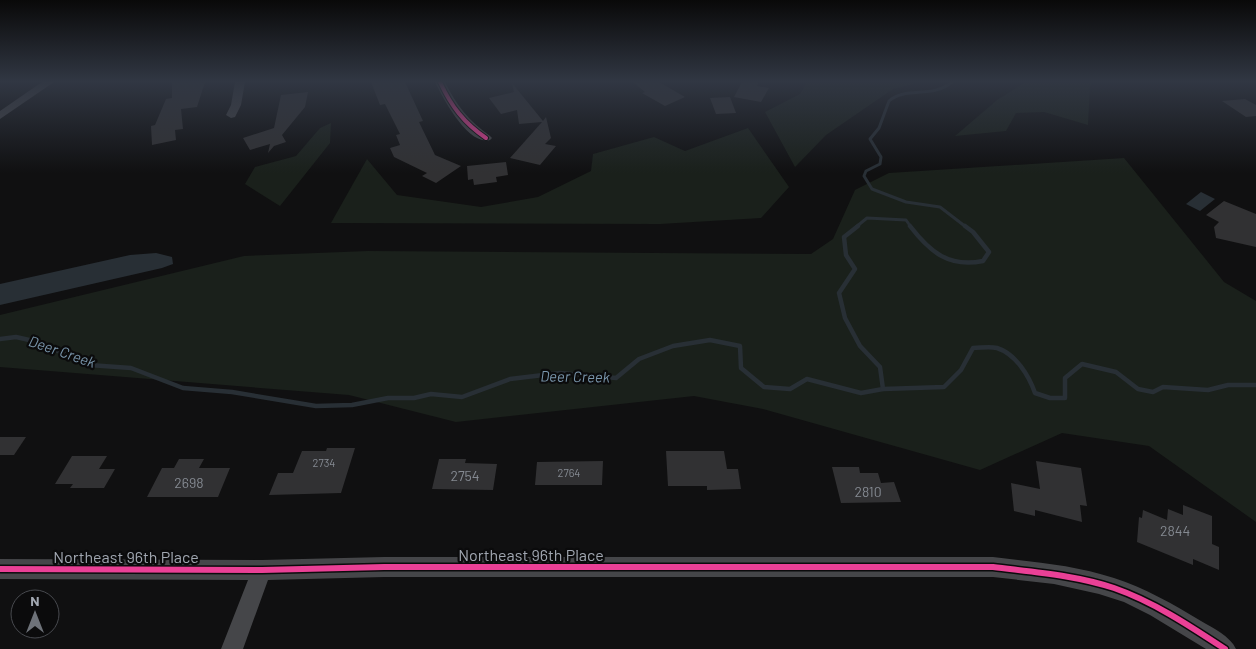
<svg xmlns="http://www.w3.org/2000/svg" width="1256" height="649" font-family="Barlow,sans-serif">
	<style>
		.green { fill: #1a201b }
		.water { fill: #282f35 }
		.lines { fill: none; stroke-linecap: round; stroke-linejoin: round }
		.stream-far1 { stroke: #282f35; stroke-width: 3 }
		.stream { stroke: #282f35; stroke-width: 4.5 }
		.building { fill: #313133 }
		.street { fill: #454649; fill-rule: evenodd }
		.cycleway-far1-casing { stroke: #0b0b0c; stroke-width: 6 }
		.cycleway-casing { stroke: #0b0b0c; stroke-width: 9 }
		.cycleway-far1 { stroke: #ea4096; stroke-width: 4 }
		.cycleway { stroke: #ea4096; stroke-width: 6 }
		.labels { text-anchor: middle; stroke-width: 4.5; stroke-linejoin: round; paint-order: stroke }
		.number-label { font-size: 11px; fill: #858a92 }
		.near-number-label { font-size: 14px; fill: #858a92 }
		.water-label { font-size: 15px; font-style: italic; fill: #7995ab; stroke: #0b0b0c }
		.near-street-label { font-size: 16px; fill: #a1a7b1; stroke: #0b0b0c }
	</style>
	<rect width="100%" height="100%" fill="#101011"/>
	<g class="green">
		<polygon points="807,82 920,82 893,89 826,135 795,167 765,112 800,94"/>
		<polygon points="1026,82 1093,82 1090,86 1088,125 1044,112 1016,113 1006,131 955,136 997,100"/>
		<polygon points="331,123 330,143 280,206 245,184 255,167 296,156 320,128"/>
		<polygon points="748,128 789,187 761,218 660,224 331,223 367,159 397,195 481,207 538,197 591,171 593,154 654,137 685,151"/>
		<polygon points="1124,158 1224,282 1256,301 1256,522 1149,446 1062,433 980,470 763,409 694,396 456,422 349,395 0,367 0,315 244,256 368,251 811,254 833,239 855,190 889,173"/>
	</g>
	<g class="water">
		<polygon points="1201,192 1215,199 1200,211 1186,204"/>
		<polygon points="156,253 172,257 173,264 162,268 0,305 0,284 130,255"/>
	</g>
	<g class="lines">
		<g class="stream-far1">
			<path d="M952,82c-20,17 -46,4 -63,19l-10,27 -9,11 11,18 -1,7 -14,7 -2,5 8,13 34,13 34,5 26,20"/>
			<polyline points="856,227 867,218 906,220 911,227"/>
		</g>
		<g class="stream">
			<path d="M910,226c20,26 39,42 73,35l6,-9 -16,-20 -8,-6"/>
			<polyline points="0,339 16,337 38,342 89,365 131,368 183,388 232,392 316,406 352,405 388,398 414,398 431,394 462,397 510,379 560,373 616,378 639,359 673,346 710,340 740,346 741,368 764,387 790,389 807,379 861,393 883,389 880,367 860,346 845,318 839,293 855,269 846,255 844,237 858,226"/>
			<path d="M883,389l61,-2 17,-17 12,-22c8,0 16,-2 24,0 19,6 32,28 38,45l15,5h15v-20l17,-14 34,8 22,17 15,3 10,-5 45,3 20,-5h28"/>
		</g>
	</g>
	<g class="building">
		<polygon points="172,82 205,82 197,107 181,109 183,129 175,130 176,140 152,145 151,126 155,125 166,99 172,98"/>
		<polygon points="371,82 405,82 423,121 419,122 435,155 461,166 436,183 422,176 427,173 394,157 390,148 400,145 396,135 400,134 385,104 380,105"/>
		<polygon points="633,82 659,82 685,97 665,106 642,93 645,92"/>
		<polygon points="742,82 759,82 757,86 769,88 761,102 734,97"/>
		<polygon points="512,83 543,121 546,117 551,138 545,144 556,146 540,165 510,158 542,122 519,124 517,110 501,114 489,98 514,92"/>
		<polygon points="308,92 305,107 282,135 286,142 274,146 268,153 270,144 250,150 243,138 274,128 281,95"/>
		<polygon points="730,97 736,113 716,114 710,98"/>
		<polygon points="1245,99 1256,105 1256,116 1246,117 1222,101"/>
		<polygon points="506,162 508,175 496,177 497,182 474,185 473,179 468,180 467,166"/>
		<polygon points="1224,201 1256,214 1256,247 1216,238 1214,227 1219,222 1206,215"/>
		<polygon points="0,437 26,437 14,455 0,455"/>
		<polygon points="327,448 355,448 341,493 269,495 278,473 293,473 302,451 326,451"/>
		<polygon points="666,451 724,451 727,469 738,469 741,489 707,490 707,486 668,486"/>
		<polygon points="72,456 107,456 99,469 115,469 104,488 70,488 73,484 55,484"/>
		<polygon points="179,459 204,459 199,468 230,468 218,497 147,497 162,468 174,468"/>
		<polygon points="439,459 466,459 465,463 497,464 493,490 432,489"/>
		<polygon points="603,461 602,485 535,485 537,462"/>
		<polygon points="1036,461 1081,468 1087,506 1080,505 1082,522 1035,510 1035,516 1014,511 1011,483 1040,489"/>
		<polygon points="832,467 859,467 860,473 878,473 881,483 894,482 901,502 841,503"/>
		<polygon points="1183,505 1212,516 1212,544 1219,547 1219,570 1193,559 1193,565 1137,542 1139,517 1142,518 1143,510 1167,520 1168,509 1183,515"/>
	</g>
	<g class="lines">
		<g class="street">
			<polygon points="42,82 54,82 0,119 0,111"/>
			<polygon points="235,82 245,82 241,105 235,117 231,118 226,115 231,105"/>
			<path d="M435,82h10c11,23 24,39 45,54l2,2 -2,2c-22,6 -47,-42 -55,-58z"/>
			<path d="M384,557h609c41,5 82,8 121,21 31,10 59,26 87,43 12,7 29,15 35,28h-30l-56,-34 -26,-13 -25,-8 -45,-10 -61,-7h-609l-116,3 -25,69h-22l27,-69 -248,-1v-20l262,1z"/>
		</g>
		<defs>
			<path id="cycleway-far1" d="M440,82c11,24 24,41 46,56"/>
			<path id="cycleway" d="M0,569l262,1 122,-3h609c40,5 82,8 121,21 40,14 76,38 111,61"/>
		</defs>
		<use href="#cycleway-far1" class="cycleway-far1-casing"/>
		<use href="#cycleway" class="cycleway-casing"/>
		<use href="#cycleway-far1" class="cycleway-far1"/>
		<use href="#cycleway" class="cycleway"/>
	</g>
	<linearGradient id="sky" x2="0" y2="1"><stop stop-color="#090909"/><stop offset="0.47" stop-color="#313743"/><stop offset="1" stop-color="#313743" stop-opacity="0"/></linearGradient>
	<rect width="1256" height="173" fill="url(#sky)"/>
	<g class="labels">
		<g class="number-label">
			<text x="324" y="467">2734</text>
			<text x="569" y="477">2764</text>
		</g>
		<g class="near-number-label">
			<text x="465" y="481">2754</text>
			<text x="189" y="488">2698</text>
			<text x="868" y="497">2810</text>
			<text x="1175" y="536">2844</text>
		</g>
		<g class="water-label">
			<text transform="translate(62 352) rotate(19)" y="5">Deer Creek</text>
			<text transform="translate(575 377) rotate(1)" y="5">Deer Creek</text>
		</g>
		<g class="near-street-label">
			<text x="531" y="561">Northeast 96th Place</text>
			<text x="126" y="563">Northeast 96th Place</text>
		</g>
	</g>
	<g transform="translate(35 614)"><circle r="24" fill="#0b0b0c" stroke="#47494e"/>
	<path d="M0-4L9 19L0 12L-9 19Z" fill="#6e7279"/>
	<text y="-8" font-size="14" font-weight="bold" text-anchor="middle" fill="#a1a7b1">N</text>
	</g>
</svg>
